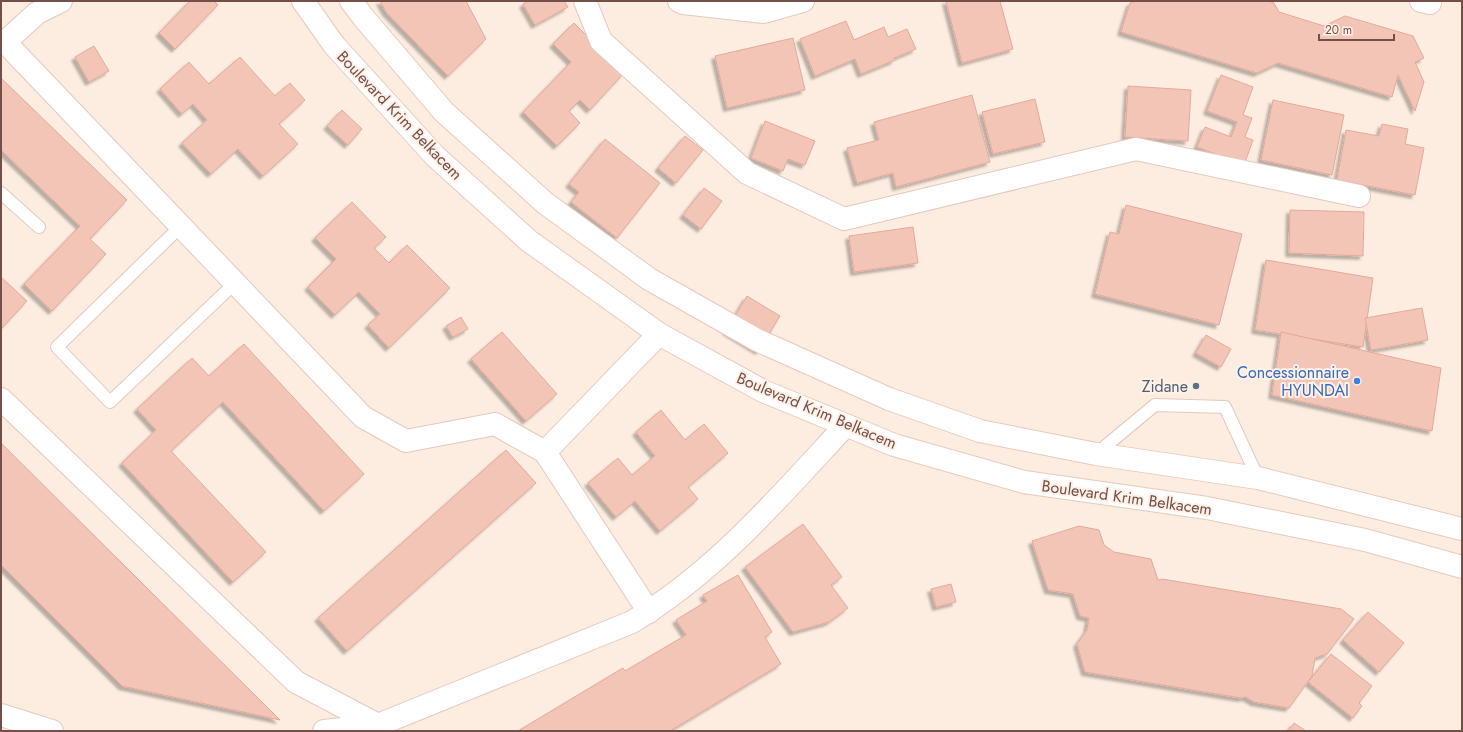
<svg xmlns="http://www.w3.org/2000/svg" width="1463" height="732" font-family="Jost,sans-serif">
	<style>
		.building { fill: #f3c5b7; stroke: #e5a897; filter: url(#shadow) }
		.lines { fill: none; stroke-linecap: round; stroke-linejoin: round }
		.service-casing { stroke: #e3c9bf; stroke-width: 14 }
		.minor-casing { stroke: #e3c9bf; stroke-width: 24 }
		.secondary-casing { stroke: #e8c9bc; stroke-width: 24 }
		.service { stroke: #fff; stroke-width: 12 }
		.minor { stroke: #fff; stroke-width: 22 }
		.secondary { stroke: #fff; stroke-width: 22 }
		.shop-dot { fill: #3f7fe0; stroke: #fff1e7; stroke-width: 1.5 }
		.service-dot { fill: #5c6f8a; stroke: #fff1e7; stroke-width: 1.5 }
		.labels { text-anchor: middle; stroke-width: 4; stroke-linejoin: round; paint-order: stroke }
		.street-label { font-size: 16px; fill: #744f47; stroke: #fff1e7 }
		.shop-label { font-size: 16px; fill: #366cbe; stroke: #fff1e7; text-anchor: end }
		.service-label { font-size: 16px; fill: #4e5e75; stroke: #fff1e7; text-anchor: end }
	</style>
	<defs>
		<filter id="shadow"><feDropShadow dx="-3.5" dy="3.5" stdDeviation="1" flood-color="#0004"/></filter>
	</defs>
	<rect width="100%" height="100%" fill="#fdede0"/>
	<g class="building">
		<polygon points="190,1 214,1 218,5 175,49 159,33"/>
		<polygon points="380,1 466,1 486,39 448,76 386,12"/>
		<polygon points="528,1 564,1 568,7 535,25 523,4"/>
		<polygon points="946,1 1000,1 1013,49 962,63"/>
		<polygon points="1135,1 1268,1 1274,3 1279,12 1324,26 1345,16 1413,36 1424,58 1415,62 1424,82 1415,111 1398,75 1392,97 1278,63 1257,73 1121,32 1130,3"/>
		<polygon points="846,21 854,40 884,27 888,37 907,29 916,49 894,58 895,60 861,74 855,59 815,76 800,39"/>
		<polygon points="574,23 624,73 590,110 580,100 569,111 580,123 557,146 523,112 571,62 553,44"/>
		<polygon points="793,38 805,90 727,108 715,56"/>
		<polygon points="94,46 109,71 89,82 75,57"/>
		<polygon points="240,57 275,96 290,83 305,100 279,124 298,144 263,176 238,149 211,174 182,143 207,120 193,104 182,114 160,89 189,62 209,84"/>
		<polygon points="1221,75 1253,87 1243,115 1252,118 1245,137 1253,140 1244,165 1197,147 1205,127 1231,137 1237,122 1207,111"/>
		<polygon points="1,78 127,200 90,239 106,254 52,311 24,284 80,226 1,150"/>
		<polygon points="1128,86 1191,90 1188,141 1125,137"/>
		<polygon points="972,95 990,162 896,187 893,173 857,183 847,148 879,140 874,122"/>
		<polygon points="1035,99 1045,142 993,154 982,112"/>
		<polygon points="1273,100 1344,115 1332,175 1261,160"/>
		<polygon points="342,110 362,129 348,145 327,126"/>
		<polygon points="765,121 815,141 805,165 788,159 783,171 751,158"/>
		<polygon points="1382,124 1408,129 1405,144 1424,148 1415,195 1337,180 1346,130 1379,136"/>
		<polygon points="685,136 703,150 676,183 658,168"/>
		<polygon points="605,139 660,183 617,238 571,202 579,192 569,184"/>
		<polygon points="704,188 722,201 701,229 683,215"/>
		<polygon points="352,202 386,237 374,248 389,263 407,245 450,288 389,348 368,325 380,314 359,292 335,315 308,287 336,259 315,238"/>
		<polygon points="1126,205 1242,234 1219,325 1095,294 1110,232 1119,234"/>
		<polygon points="1290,210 1364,212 1363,256 1289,253"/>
		<polygon points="913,227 918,263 854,272 849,236"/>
		<polygon points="1266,260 1373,278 1363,347 1255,330"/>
		<polygon points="1,277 27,301 1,329"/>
		<polygon points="747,296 780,316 759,351 726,331"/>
		<polygon points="1422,308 1428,340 1371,350 1365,318"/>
		<polygon points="461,317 468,329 453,337 446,326"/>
		<polygon points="502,332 557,394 526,421 471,359"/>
		<polygon points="1281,332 1441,368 1432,431 1272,395"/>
		<polygon points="1206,335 1231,349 1221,367 1196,353"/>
		<polygon points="244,344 364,474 324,511 223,402 171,451 266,552 233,582 122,463 156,430 137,409 192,358 209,376"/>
		<polygon points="661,410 685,440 704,424 728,453 688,487 698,499 660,531 635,501 616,517 588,483 618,458 632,475 655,456 636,432"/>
		<polygon points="1,443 280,720 122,686 1,565"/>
		<polygon points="506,450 536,483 347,651 318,618"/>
		<polygon points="803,524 842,577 831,585 848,608 829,622 793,632 745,567"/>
		<polygon points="1079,526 1099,530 1104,545 1114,552 1151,559 1158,580 1162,579 1341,609 1354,619 1327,654 1315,658 1312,676 1289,708 1254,702 1246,697 1241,698 1085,672 1077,644 1087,630 1089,618 1080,616 1073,594 1048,590 1032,541"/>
		<polygon points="738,575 772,632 765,637 781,664 670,731 518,731 623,668 625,671 686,635 676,620 707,601 703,595"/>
		<polygon points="951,584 956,602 936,607 931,589"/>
		<polygon points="1368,612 1404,643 1379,672 1343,640"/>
		<polygon points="1331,654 1372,686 1359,703 1362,706 1353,718 1308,682"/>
		<polygon points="1294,723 1306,731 1288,731"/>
	</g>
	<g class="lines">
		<defs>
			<g id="service">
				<polyline points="1,193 39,227"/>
				<polyline points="181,226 57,347 110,402 235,283"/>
				<polyline points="1096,454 1155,405 1225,407 1258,478"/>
			</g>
			<g id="minor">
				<polyline points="585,1 601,41 747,173 844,219 1136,149 1359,196"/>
				<polyline points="679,1 683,3 764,12 803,1"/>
				<polyline points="1421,1 1430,3"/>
				<polyline points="1,42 5,42 37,13 61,1"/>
				<polyline points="5,42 363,417 406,441 495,424 545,452 649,612"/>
				<path d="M1,399l295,283 82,43 254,-103c84,-50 148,-126 214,-197"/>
				<polyline points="545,452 659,334"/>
				<polyline points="1,715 52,731"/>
				<polyline points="324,731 378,725 378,728"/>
			</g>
			<g id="secondary">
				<polyline points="303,1 334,45 435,156 529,241 659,334 763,391 894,445 1024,482 1207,508 1365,540 1462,567"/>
				<polyline points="351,1 363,17 444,112 545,203 649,279 757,340 889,399 980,431 1096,454 1258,478 1462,529"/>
			</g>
		</defs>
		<use href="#service" class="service-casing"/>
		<use href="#minor" class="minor-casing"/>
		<use href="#secondary" class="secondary-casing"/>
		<use href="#service" class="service"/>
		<use href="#minor" class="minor"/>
		<use href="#secondary" class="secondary"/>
	</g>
	<circle class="shop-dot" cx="1357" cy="381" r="4"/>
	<circle class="service-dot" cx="1196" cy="386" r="4"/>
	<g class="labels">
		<g class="street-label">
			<text transform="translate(400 115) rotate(46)" y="6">Boulevard Krim Belkacem</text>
			<text transform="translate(817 410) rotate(23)" y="6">Boulevard Krim Belkacem</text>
			<text transform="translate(1127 497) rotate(8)" y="6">Boulevard Krim Belkacem</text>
		</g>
		<g class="shop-label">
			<text x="1349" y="378">Concessionnaire<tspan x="1349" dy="18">HYUNDAI</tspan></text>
		</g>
		<g class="service-label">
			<text x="1188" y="392">Zidane</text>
		</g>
	</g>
	<rect width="1463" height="732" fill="none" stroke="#744f47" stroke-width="4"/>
	<path d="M1319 34v6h75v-6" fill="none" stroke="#744f47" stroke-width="2"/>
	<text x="1325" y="34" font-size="12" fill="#744f47" stroke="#fff1e7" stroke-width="3" paint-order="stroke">20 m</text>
</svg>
